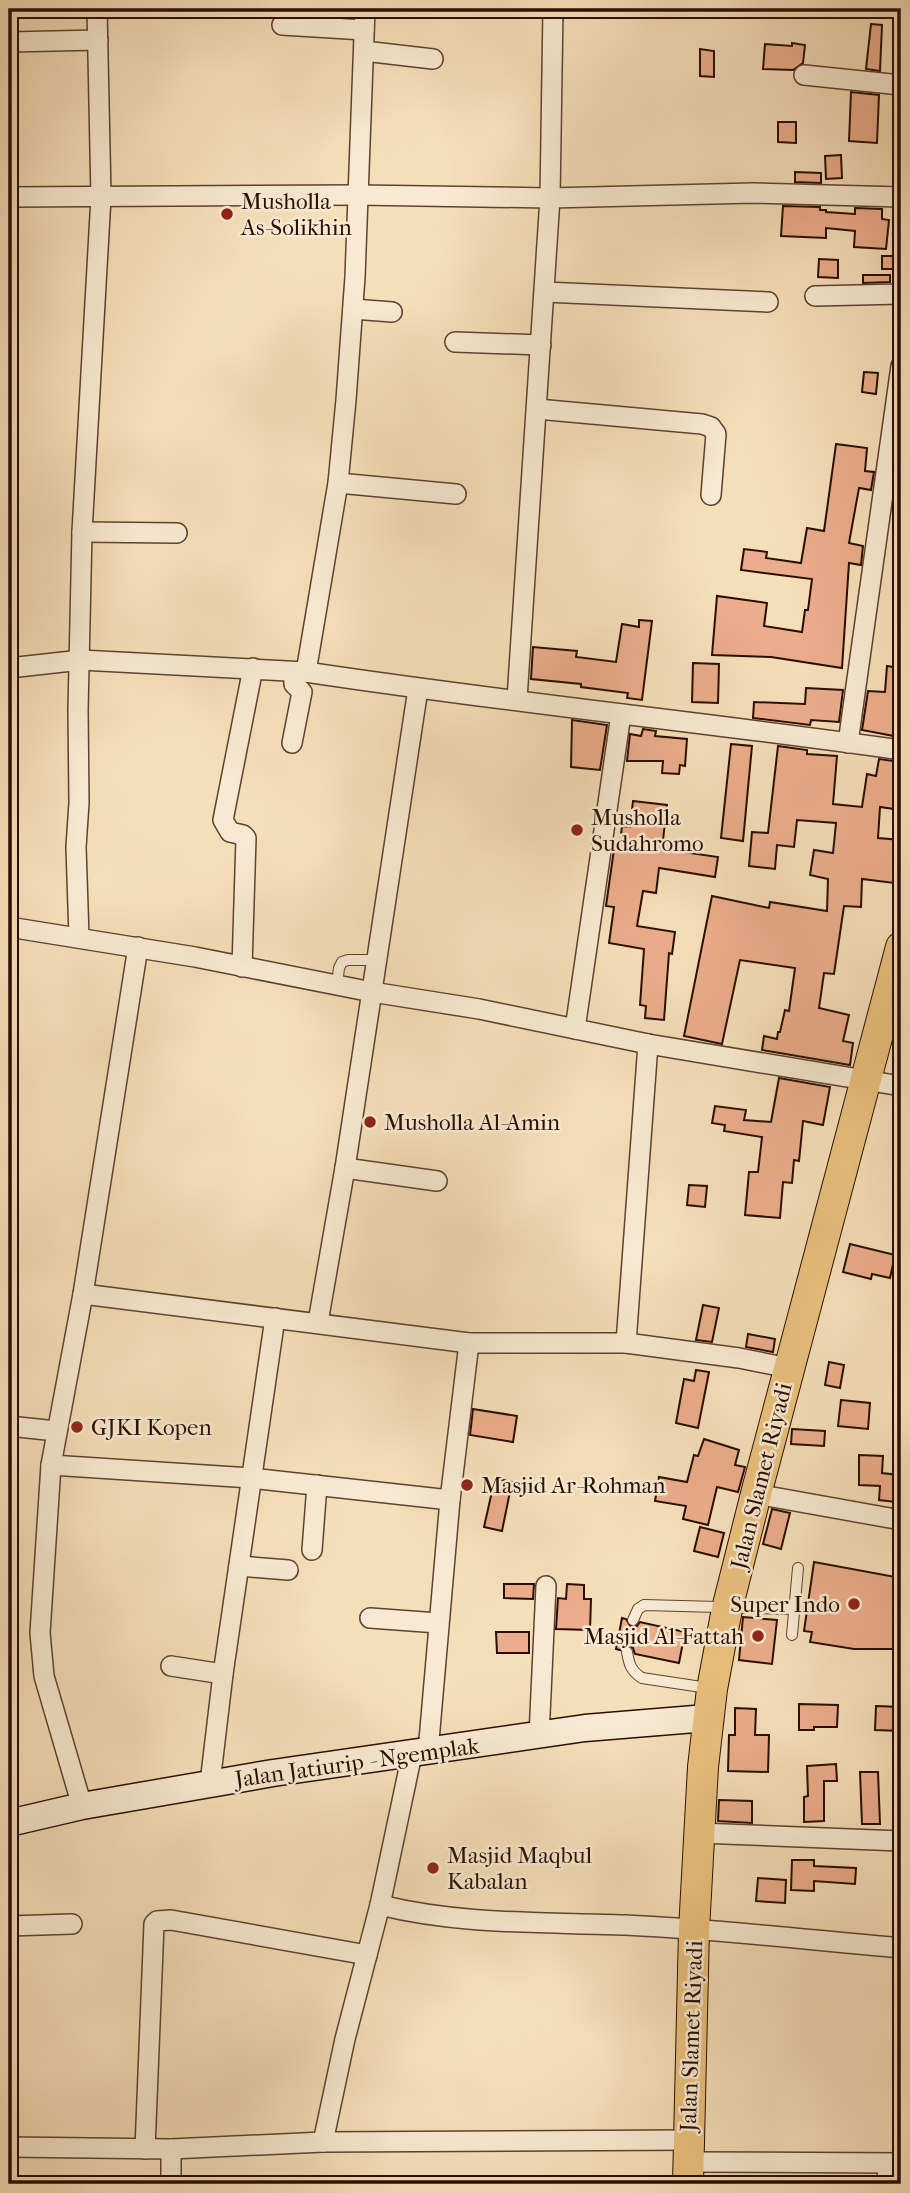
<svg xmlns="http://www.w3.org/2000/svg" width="910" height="2193" font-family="'IM FELL French Canon',serif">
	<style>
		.building { fill: #ebad8b; stroke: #2a0d01; stroke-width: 2 }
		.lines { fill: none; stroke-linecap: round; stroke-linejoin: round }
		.lane-casing { stroke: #5d422f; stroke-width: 12 }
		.street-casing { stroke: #5d422f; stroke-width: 22 }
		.secondary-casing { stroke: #2a0d01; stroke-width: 29 }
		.primary-casing { stroke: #2a0d01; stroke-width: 32 }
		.lane { stroke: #f8ead2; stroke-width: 10 }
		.street { stroke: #f8ead2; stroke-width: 19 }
		.secondary { stroke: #f8ead2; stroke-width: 26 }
		.primary { stroke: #eac07c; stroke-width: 30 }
		.poi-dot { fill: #8f2418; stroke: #f8ead2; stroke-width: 2.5 }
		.labels { text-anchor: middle; stroke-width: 5; stroke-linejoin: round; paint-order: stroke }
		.poi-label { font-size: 23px; fill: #2a0d01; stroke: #f8ead2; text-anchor: start }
		.street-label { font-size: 23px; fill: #2a0d01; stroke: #f8ead2 }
	</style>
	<rect width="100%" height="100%" fill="#f5dfb9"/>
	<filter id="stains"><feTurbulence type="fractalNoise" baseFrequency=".00286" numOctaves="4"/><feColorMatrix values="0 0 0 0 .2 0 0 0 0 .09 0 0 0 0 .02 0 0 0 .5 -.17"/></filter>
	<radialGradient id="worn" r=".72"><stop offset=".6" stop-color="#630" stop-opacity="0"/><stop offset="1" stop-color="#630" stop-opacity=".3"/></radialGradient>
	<g class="building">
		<polygon points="871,24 882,25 880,71 866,69"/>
		<polygon points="792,43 805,45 803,63 793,70 763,69 765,44 792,46"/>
		<polygon points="700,49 714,51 714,77 700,76"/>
		<polygon points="851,92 879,95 877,143 849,141"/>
		<polygon points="778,122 796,122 796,143 778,142"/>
		<polygon points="841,155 842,178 826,179 825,156"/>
		<polygon points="795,172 821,173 821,183 795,182"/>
		<polygon points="783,206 820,207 820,210 826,210 826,212 855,214 855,208 882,209 882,219 889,220 886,249 854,247 855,231 826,228 826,238 781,236"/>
		<rect x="882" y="256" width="19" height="13"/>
		<polygon points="819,259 838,260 838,278 818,277"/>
		<polygon points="863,275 890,275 890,282 863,283"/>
		<polygon points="864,372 878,373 876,394 862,392"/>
		<polygon points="836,444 867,448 865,471 874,472 871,490 859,488 849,543 863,546 861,565 849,563 842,668 771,657 712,655 717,596 767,603 764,626 802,632 805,610 808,610 812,579 741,570 744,549 767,552 766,558 801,563 807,528 824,531"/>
		<polygon points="639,620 652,621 642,700 627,698 628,693 581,687 581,684 531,679 533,647 577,651 576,657 616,662 622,624 639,627"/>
		<polygon points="693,663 719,664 718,703 692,702"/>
		<polygon points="887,666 901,668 899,737 862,730 868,691 885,692"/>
		<polygon points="806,688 843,690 839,722 811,720 810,725 753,718 754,702 805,704"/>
		<polygon points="572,720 607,725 600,770 571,767"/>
		<polygon points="643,729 656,731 655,736 687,739 685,766 680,765 679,774 662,773 663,761 627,761 630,734 641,736"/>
		<polygon points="731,744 752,746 743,841 721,838"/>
		<polygon points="778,746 807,750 807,754 837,756 833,804 862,807 867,774 876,776 879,759 901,762 901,810 880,807 878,838 901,840 900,860 897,860 894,883 862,879 861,907 844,906 834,974 824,973 819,1008 849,1015 843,1041 853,1043 850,1065 762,1050 764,1036 777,1039 778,1032 780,1032 785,1010 789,1011 795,968 740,960 722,1044 684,1036 712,896 769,908 770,902 827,911 828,879 810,875 814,850 833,853 836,823 797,820 794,847 777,845 775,869 749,866 752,832 768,833"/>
		<polygon points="633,801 667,805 662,849 718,857 715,877 659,868 656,893 643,891 637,926 675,932 672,954 669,953 664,1020 645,1018 646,1006 640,1005 644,949 609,943 614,907 606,906 615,842 620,843 622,826 630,827"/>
		<polygon points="779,1078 830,1087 823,1125 803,1121 799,1161 794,1160 792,1183 783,1182 780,1218 745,1215 749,1172 758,1172 762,1137 724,1131 725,1125 712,1123 715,1106 746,1110 744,1120 771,1122"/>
		<polygon points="689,1185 707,1186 705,1207 687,1205"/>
		<polygon points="850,1244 895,1255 890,1278 872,1274 871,1279 843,1272"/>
		<polygon points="703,1305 719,1308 712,1342 696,1340"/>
		<polygon points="748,1334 775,1339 773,1352 746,1347"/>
		<polygon points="829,1362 844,1365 840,1388 825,1385"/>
		<polygon points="696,1370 709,1372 698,1428 676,1423 684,1379 694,1381"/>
		<polygon points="841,1400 870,1403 868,1429 838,1426"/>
		<polygon points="473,1409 517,1416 513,1442 470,1435"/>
		<polygon points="792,1429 825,1431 824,1446 791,1444"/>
		<polygon points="704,1439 739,1450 735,1465 745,1467 738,1492 717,1487 708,1525 683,1519 686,1506 655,1501 659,1477 687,1482 694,1455 698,1456"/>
		<polygon points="859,1455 883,1456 882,1473 899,1475 896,1502 879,1500 880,1486 859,1485"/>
		<polygon points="495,1478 512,1482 502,1531 484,1527"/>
		<polygon points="772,1509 790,1513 781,1549 763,1544"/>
		<polygon points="700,1527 724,1533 718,1557 694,1551"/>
		<polygon points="814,1562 901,1578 901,1649 854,1649 810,1642 812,1632 804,1631"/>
		<polygon points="504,1584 534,1584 533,1599 504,1598"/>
		<polygon points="567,1584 584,1585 584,1599 591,1599 590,1630 556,1629 558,1598 566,1599"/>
		<polygon points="743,1617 777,1620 772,1664 739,1660"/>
		<polygon points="622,1618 626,1619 631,1627 637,1626 640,1622 685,1632 679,1663 635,1654 633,1648 629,1645 623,1646 620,1650 616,1649"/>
		<polygon points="496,1632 529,1632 529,1653 497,1653"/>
		<polygon points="799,1704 838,1705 837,1727 814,1727 814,1730 799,1730"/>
		<polygon points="876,1706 901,1707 901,1731 875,1730"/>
		<polygon points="735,1708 756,1709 755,1735 769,1735 768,1772 728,1771 729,1735 735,1735"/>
		<polygon points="836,1764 837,1781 824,1781 824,1821 804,1822 804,1797 808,1796 807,1766"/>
		<polygon points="860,1772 878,1772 880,1824 862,1824"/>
		<polygon points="719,1800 752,1801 752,1823 718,1821"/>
		<polygon points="792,1860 814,1860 814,1866 856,1868 855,1884 814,1881 814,1891 791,1890"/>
		<polygon points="758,1878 786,1880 785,1903 756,1901"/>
	</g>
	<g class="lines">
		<defs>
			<g id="lane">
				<polyline points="337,985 339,968 342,962 348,960 377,960"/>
				<polyline points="633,1620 638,1609 644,1605 794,1609"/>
				<polyline points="792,1635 798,1568"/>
				<path d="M627,1652c2,12 4,19 15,26l66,10"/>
			</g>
			<g id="street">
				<path d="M365,9l-10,268 -9,123 -8,83 -32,189c198,30 397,50 595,78"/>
				<polyline points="282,25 364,30"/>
				<polyline points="9,42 98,40"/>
				<polyline points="364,51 433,59"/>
				<polyline points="804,75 901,85"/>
				<polyline points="9,197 358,195 550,198 753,193 901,197"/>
				<polyline points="545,292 768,302"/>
				<polyline points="815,296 901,294"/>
				<polyline points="353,309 392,312"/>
				<polyline points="455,342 541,345"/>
				<polyline points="537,409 702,424 711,427 716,434 711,495"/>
				<polyline points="338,483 456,494"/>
				<polyline points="82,532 177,533"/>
				<polyline points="9,668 81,660 306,672"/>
				<polyline points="517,699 550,198 553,9"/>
				<polyline points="292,743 302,692 294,684 294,672"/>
				<polyline points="848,743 901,366"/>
				<polyline points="9,927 195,957 372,992 479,1009 648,1044 901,1086"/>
				<polyline points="79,937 76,847 79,803 78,710 82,532 101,197 97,9"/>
				<polyline points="242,967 246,838 243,835 230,832 223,820 253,668"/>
				<polyline points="575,1029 621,714"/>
				<polyline points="345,1168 437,1181"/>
				<polyline points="83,1294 469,1343 626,1343 739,1358 789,1368"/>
				<polyline points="318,1322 345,1168 418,689"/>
				<polyline points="626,1343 648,1044"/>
				<polyline points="9,1426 56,1431"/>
				<polyline points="51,1465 251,1478 450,1500"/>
				<polyline points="756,1494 901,1520"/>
				<polyline points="312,1550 317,1485"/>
				<polyline points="239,1566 288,1570"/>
				<polyline points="370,1618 438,1623"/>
				<polyline points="171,1666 223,1674"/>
				<polyline points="539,1736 546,1586"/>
				<polyline points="428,1752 450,1500 469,1343"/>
				<polyline points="210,1783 223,1674 275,1318"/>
				<polyline points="82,1806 44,1676 40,1633 51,1465 83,1294 138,947"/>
				<polyline points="699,1833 901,1841"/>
				<path d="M380,1905c81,20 162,17 245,20 92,4 184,15 276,23"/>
				<polyline points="9,1926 72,1924"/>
				<polyline points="323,2142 345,2039 380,1905 412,1754"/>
				<polyline points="9,2147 171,2149 323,2142 688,2140"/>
				<polyline points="145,2149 154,1924 157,1921 171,1920 367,1955"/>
				<polyline points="688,2162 901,2163"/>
				<polyline points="171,2184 171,2149"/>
				<polyline points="887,2184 888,2164"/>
			</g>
			<polyline id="secondary" points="9,1823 82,1806 273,1773 585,1728 707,1718"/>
			<polyline id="primary" points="688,2184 694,1930 703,1767 712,1689 727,1609 756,1494 901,947"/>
		</defs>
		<use href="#lane" class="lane-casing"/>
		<use href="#street" class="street-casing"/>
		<use href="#secondary" class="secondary-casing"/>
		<use href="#primary" class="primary-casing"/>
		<use href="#lane" class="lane"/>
		<use href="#street" class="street"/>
		<use href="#secondary" class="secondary"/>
		<use href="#primary" class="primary"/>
	</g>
	<g class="poi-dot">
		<circle cx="227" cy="214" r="7"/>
		<circle cx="577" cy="830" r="7"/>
		<circle cx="370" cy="1122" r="7"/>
		<circle cx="77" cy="1427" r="7"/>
		<circle cx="467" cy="1485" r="7"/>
		<circle cx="854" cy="1604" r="7"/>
		<circle cx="758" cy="1636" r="7"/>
		<circle cx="433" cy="1868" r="7"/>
	</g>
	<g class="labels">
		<g class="poi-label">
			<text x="241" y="209">Musholla<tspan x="241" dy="26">As-Solikhin</tspan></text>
			<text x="591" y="825">Musholla<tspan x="591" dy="26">Sudahromo</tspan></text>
			<text x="384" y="1130">Musholla Al-Amin</text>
			<text x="91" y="1435">GJKI Kopen</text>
			<text x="481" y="1493">Masjid Ar-Rohman</text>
			<text x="840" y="1612" text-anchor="end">Super Indo</text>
			<text x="744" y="1644" text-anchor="end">Masjid Al-Fattah</text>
			<text x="447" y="1863">Masjid Maqbul<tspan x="447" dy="26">Kabalan</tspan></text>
		</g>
		<g class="street-label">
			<text transform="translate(761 1476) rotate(-76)" y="8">Jalan Slamet Riyadi</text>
			<text transform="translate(357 1762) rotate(-8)" y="8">Jalan Jatiurip - Ngemplak</text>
			<text transform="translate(691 2036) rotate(-88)" y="8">Jalan Slamet Riyadi</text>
		</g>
	</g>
	<rect width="910" height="2193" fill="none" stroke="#f5dfb9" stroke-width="35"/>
	<rect x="10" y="10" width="889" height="2172" fill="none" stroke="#2a0d01" stroke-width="3.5"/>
	<rect x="18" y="18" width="875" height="2158" fill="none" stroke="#2a0d01" stroke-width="2"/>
	<rect width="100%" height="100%" filter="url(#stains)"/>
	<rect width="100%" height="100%" fill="url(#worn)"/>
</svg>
